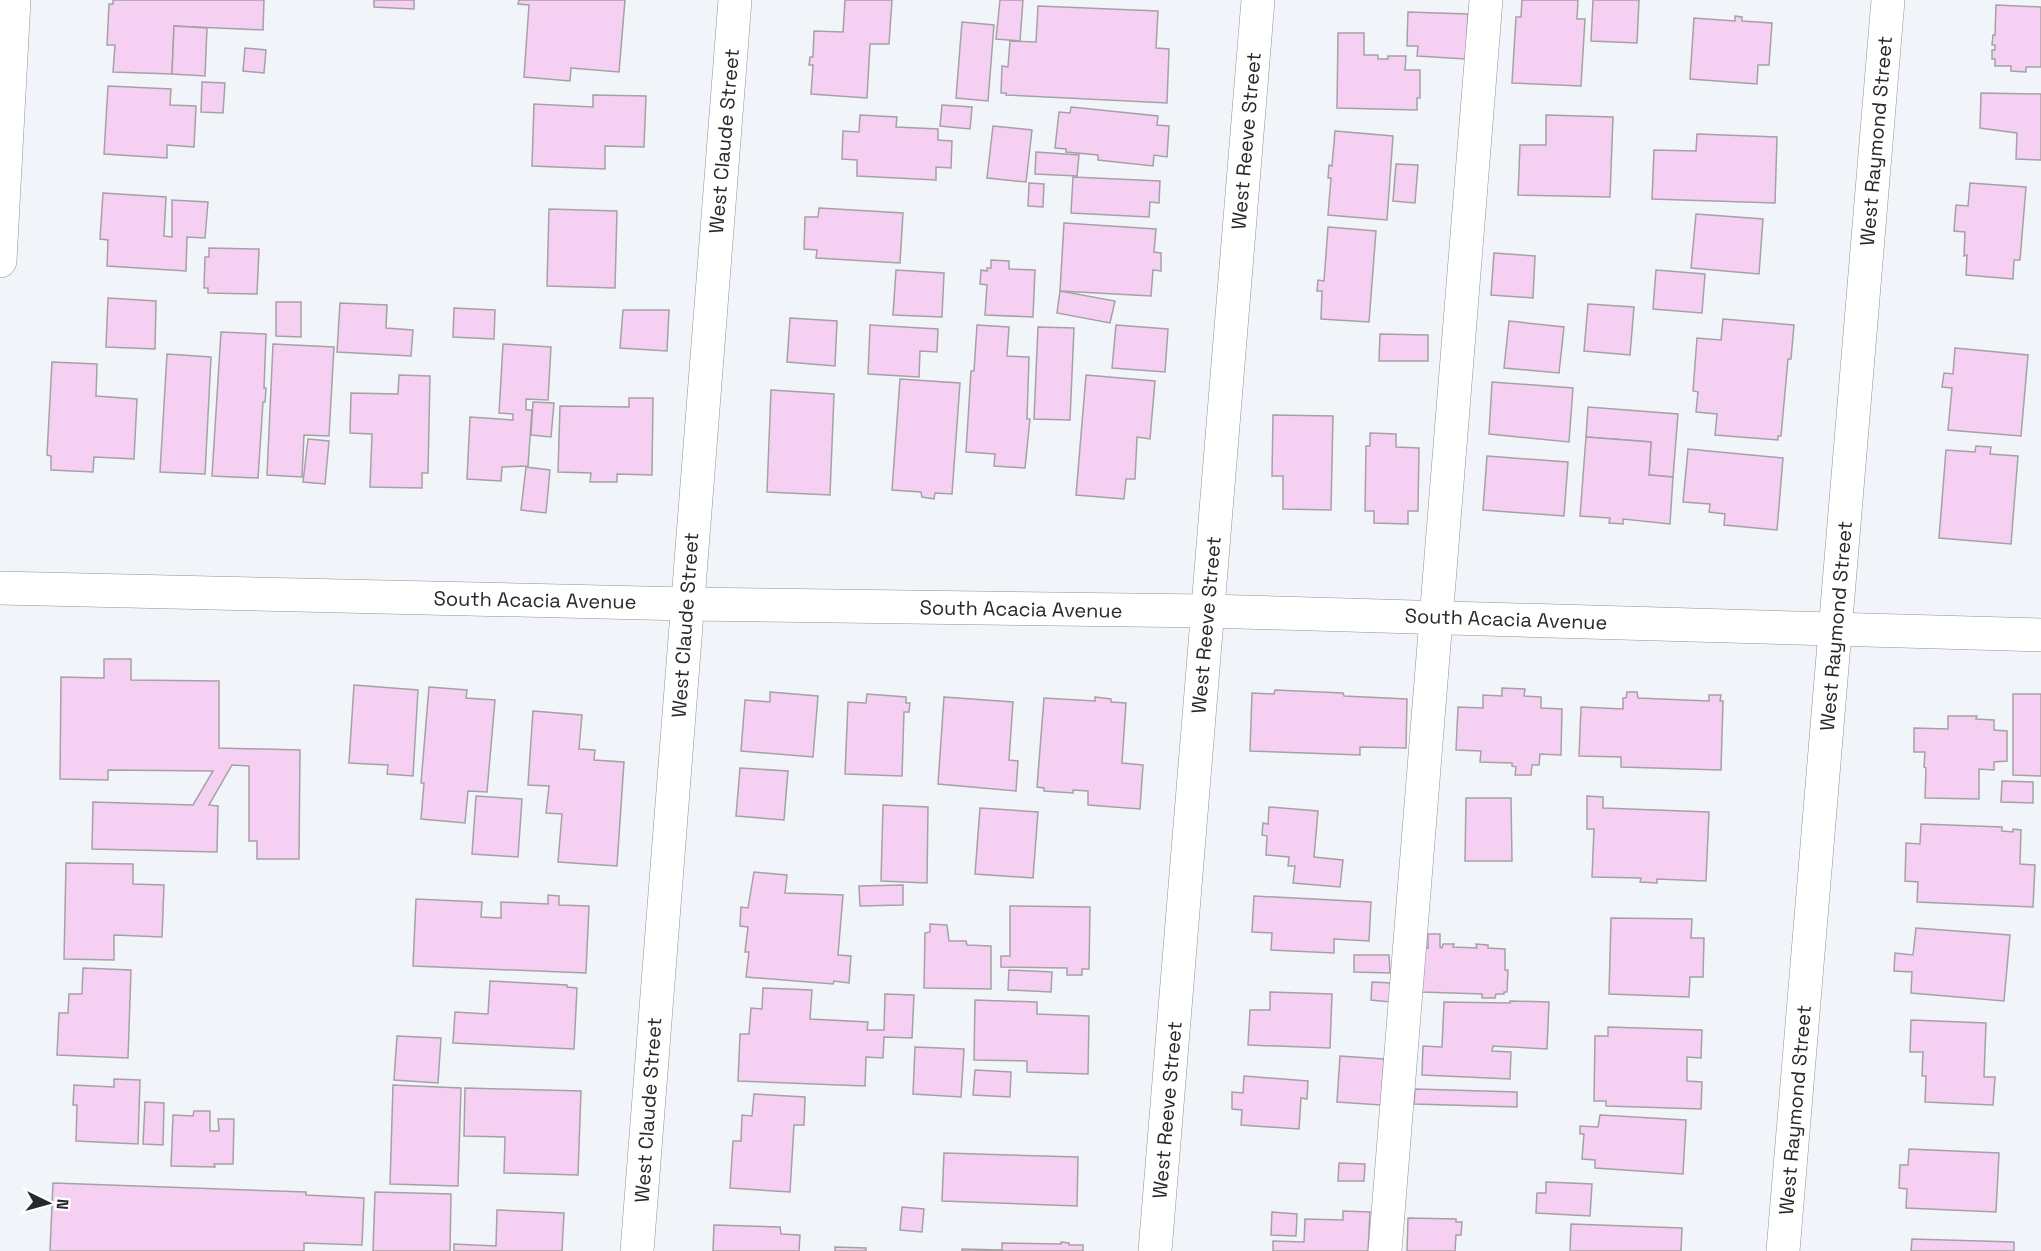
<svg xmlns="http://www.w3.org/2000/svg" width="2041" height="1251" font-family="'Space Grotesk',sans-serif">
	<style>
		.building { fill: #f5d0f3; stroke: #a6a1a5; stroke-width: 1.5 }
		.lines { fill: none; stroke-linecap: round; stroke-linejoin: round }
		.minor-casing { stroke: #8f9397; stroke-width: 34 }
		.minor { stroke: #fff; stroke-width: 33 }
		.labels { text-anchor: middle; stroke-width: 4.5; stroke-linejoin: round; paint-order: stroke }
		.street-label { font-size: 20px; fill: #27292b; stroke: #fff }
	</style>
	<rect width="100%" height="100%" fill="#f1f5fa"/>
	<g class="building">
		<polygon points="113,0 264,0 263,30 174,26 172,74 113,72 115,45 107,45 109,4 113,4"/>
		<polygon points="374,0 414,0 414,9 374,7"/>
		<polygon points="519,0 625,0 619,72 571,68 570,81 524,77 529,5 518,4"/>
		<polygon points="845,0 892,0 889,44 870,44 867,98 811,94 813,65 809,65 810,57 813,57 814,31 843,32"/>
		<polygon points="1000,0 1023,0 1020,41 996,39"/>
		<polygon points="1522,0 1578,0 1577,19 1585,19 1581,86 1512,83 1516,17 1521,17"/>
		<polygon points="1593,0 1639,0 1637,43 1591,41"/>
		<polygon points="1996,5 2041,7 2041,67 2026,67 2026,72 2011,71 2011,66 1995,66 1995,59 1992,59 1992,50 1995,50 1995,45 1992,45 1993,35 1995,35"/>
		<polygon points="1038,6 1158,11 1156,48 1169,49 1167,103 1006,95 1006,93 1001,93 1002,66 1008,67 1010,41 1036,42"/>
		<polygon points="1408,12 1468,14 1466,59 1417,56 1418,46 1407,46"/>
		<polygon points="1735,16 1742,17 1742,21 1772,23 1769,65 1758,65 1757,84 1690,79 1694,18 1735,21"/>
		<polygon points="962,22 994,25 988,101 956,98"/>
		<polygon points="174,26 207,28 205,76 172,74"/>
		<polygon points="1338,33 1364,33 1364,55 1378,55 1378,59 1388,59 1388,56 1406,56 1405,70 1420,70 1420,98 1417,98 1417,110 1337,108"/>
		<polygon points="245,48 266,50 264,73 243,71"/>
		<polygon points="202,82 225,83 223,113 201,112"/>
		<polygon points="108,86 171,89 170,105 196,106 194,147 167,145 167,158 104,154"/>
		<polygon points="1981,93 2041,94 2041,160 2016,159 2017,133 1980,128"/>
		<polygon points="593,95 646,96 644,147 605,146 605,169 532,166 534,104 593,107"/>
		<polygon points="942,105 972,107 970,129 940,126"/>
		<polygon points="1071,107 1158,116 1157,125 1169,126 1167,157 1154,155 1153,166 1098,160 1098,155 1066,152 1066,149 1055,148 1059,112 1070,113"/>
		<polygon points="860,115 897,117 896,127 938,129 938,140 952,141 951,168 936,167 936,180 857,176 857,160 842,159 843,131 859,132"/>
		<polygon points="1546,115 1613,117 1610,197 1518,195 1520,145 1546,145"/>
		<polygon points="993,126 1032,130 1026,182 987,178"/>
		<polygon points="1335,131 1393,136 1387,220 1328,215 1331,178 1328,178 1329,165 1332,166"/>
		<polygon points="1697,134 1777,137 1775,203 1652,199 1654,150 1696,151"/>
		<polygon points="1036,152 1079,155 1077,176 1035,174"/>
		<polygon points="1396,164 1418,165 1415,203 1393,201"/>
		<polygon points="1073,177 1160,181 1159,203 1150,202 1149,217 1071,213"/>
		<polygon points="1029,183 1044,184 1043,207 1028,206"/>
		<polygon points="1970,183 2026,187 2020,260 2014,260 2013,279 1966,275 1967,255 1964,256 1965,232 1954,231 1956,205 1968,206"/>
		<polygon points="103,193 166,197 164,236 172,237 172,200 208,202 205,238 187,237 186,271 107,266 108,240 100,239"/>
		<polygon points="819,208 903,213 900,263 816,258 817,250 804,249 805,217 818,217"/>
		<polygon points="549,209 617,211 615,288 547,286"/>
		<polygon points="1696,214 1763,219 1759,274 1691,268"/>
		<polygon points="1064,223 1156,229 1154,252 1161,253 1161,271 1153,270 1151,296 1060,291"/>
		<polygon points="1328,227 1376,231 1369,322 1321,319 1322,291 1317,291 1318,280 1324,281"/>
		<polygon points="209,248 259,249 257,294 208,293 208,288 204,288 205,257 209,257"/>
		<polygon points="1494,253 1535,256 1533,298 1491,295"/>
		<polygon points="991,260 1009,261 1009,269 1035,270 1033,317 985,315 987,285 980,284 981,270 987,271 987,268 991,268"/>
		<polygon points="896,270 944,273 942,317 893,315"/>
		<polygon points="1656,270 1705,274 1702,313 1653,309"/>
		<polygon points="1060,291 1115,301 1110,323 1057,313"/>
		<polygon points="108,298 156,301 155,349 106,347"/>
		<polygon points="276,302 301,302 301,337 276,336"/>
		<polygon points="340,303 387,305 386,328 413,330 411,356 337,352"/>
		<polygon points="1588,304 1634,307 1630,355 1584,351"/>
		<polygon points="454,308 495,310 494,339 453,337"/>
		<polygon points="623,310 669,310 667,351 620,348"/>
		<polygon points="790,318 837,321 835,366 787,362"/>
		<polygon points="1723,319 1794,325 1791,359 1788,359 1781,436 1778,436 1778,440 1715,435 1717,414 1696,412 1698,392 1693,391 1697,338 1721,340"/>
		<polygon points="1509,321 1564,327 1559,373 1504,368"/>
		<polygon points="870,325 938,329 937,352 920,351 919,377 868,374"/>
		<polygon points="977,325 1009,327 1007,356 1029,357 1027,419 1030,419 1025,468 994,466 995,454 966,452 971,371 974,371"/>
		<polygon points="1116,325 1168,329 1165,372 1112,368"/>
		<polygon points="1038,327 1074,328 1070,420 1034,419"/>
		<polygon points="221,332 266,334 264,388 266,388 265,402 263,402 258,478 212,476"/>
		<polygon points="1380,334 1428,335 1428,361 1379,361"/>
		<polygon points="273,344 334,347 329,436 304,435 302,477 267,475"/>
		<polygon points="503,344 551,347 548,400 526,399 526,410 532,410 528,466 502,467 501,481 467,479 470,417 513,420 513,414 499,413"/>
		<polygon points="1955,348 2028,355 2021,436 1948,430 1952,388 1942,387 1944,373 1953,374"/>
		<polygon points="167,354 211,357 205,474 160,472"/>
		<polygon points="52,362 97,364 96,396 137,399 134,459 94,457 93,472 51,470 51,456 47,455"/>
		<polygon points="399,375 430,376 428,473 422,473 422,488 370,487 372,434 350,433 351,393 398,394"/>
		<polygon points="1086,375 1155,381 1150,439 1137,437 1135,479 1126,479 1124,499 1076,495"/>
		<polygon points="900,379 960,383 952,494 935,493 934,499 922,497 921,492 892,490"/>
		<polygon points="1492,382 1573,388 1569,442 1489,434"/>
		<polygon points="771,390 834,394 830,495 767,492"/>
		<polygon points="629,398 653,398 652,475 617,474 617,482 590,482 591,473 558,472 560,406 629,407"/>
		<polygon points="533,402 554,403 551,437 531,435"/>
		<polygon points="1588,407 1678,414 1673,477 1649,475 1651,442 1586,437"/>
		<polygon points="1273,415 1333,416 1331,510 1283,509 1283,476 1272,476"/>
		<polygon points="1370,433 1396,434 1396,447 1419,448 1418,511 1408,511 1408,524 1374,523 1374,511 1365,511 1366,446 1370,446"/>
		<polygon points="1586,437 1651,442 1649,475 1673,477 1670,524 1623,519 1623,524 1609,523 1610,518 1580,516"/>
		<polygon points="308,439 329,441 325,484 303,482"/>
		<polygon points="1976,446 1991,447 1990,454 2018,456 2011,544 1939,538 1946,450 1975,452"/>
		<polygon points="1688,449 1783,458 1777,530 1724,525 1725,514 1709,512 1710,504 1683,502"/>
		<polygon points="1487,456 1568,462 1564,516 1483,510"/>
		<polygon points="526,467 550,470 546,513 521,510"/>
		<polygon points="104,659 131,659 131,680 219,681 219,748 300,750 299,859 257,859 257,841 249,841 249,766 232,765 209,805 218,806 217,852 92,849 93,802 193,805 213,771 108,770 108,780 60,779 61,677 104,678"/>
		<polygon points="354,685 418,690 413,776 387,774 388,765 349,763"/>
		<polygon points="429,687 467,690 466,698 495,700 487,792 468,791 465,823 421,819 424,783 421,783"/>
		<polygon points="1502,688 1525,689 1524,696 1541,697 1541,708 1562,709 1561,755 1540,754 1539,765 1532,765 1531,775 1515,775 1516,767 1512,766 1512,763 1480,762 1481,751 1456,750 1458,707 1483,708 1483,695 1502,696"/>
		<polygon points="1275,690 1343,693 1344,696 1407,699 1406,748 1360,747 1360,755 1250,751 1252,693 1274,694"/>
		<polygon points="770,692 818,696 813,757 741,751 745,700 770,702"/>
		<polygon points="1627,692 1637,692 1638,698 1709,701 1709,695 1721,695 1720,701 1723,701 1721,770 1621,767 1621,757 1579,756 1581,707 1623,709 1623,698 1626,698"/>
		<polygon points="867,694 906,697 906,703 910,703 909,712 904,712 902,776 845,774 848,702 866,703"/>
		<polygon points="2013,694 2041,694 2041,776 2013,775"/>
		<polygon points="944,697 1013,702 1009,760 1018,761 1016,791 938,784"/>
		<polygon points="1095,697 1111,699 1111,702 1126,703 1122,763 1143,765 1140,809 1088,805 1088,791 1073,790 1073,793 1044,791 1044,788 1037,787 1044,698 1095,701"/>
		<polygon points="533,711 582,715 579,749 595,750 594,760 624,762 617,866 558,862 562,814 546,813 549,786 528,785"/>
		<polygon points="1948,716 1977,716 1976,719 1994,720 1994,730 2007,731 2007,761 1994,762 1994,770 1979,769 1979,799 1925,798 1926,768 1924,767 1925,752 1914,752 1914,728 1948,729"/>
		<polygon points="740,768 788,771 784,820 736,816"/>
		<polygon points="2002,781 2033,782 2033,803 2001,802"/>
		<polygon points="476,796 522,799 518,857 472,854"/>
		<polygon points="1587,796 1603,797 1603,808 1709,812 1706,881 1657,879 1657,883 1640,882 1641,878 1592,877 1594,829 1587,829"/>
		<polygon points="1466,798 1511,798 1512,861 1465,861"/>
		<polygon points="883,805 928,807 927,883 881,881"/>
		<polygon points="1269,807 1318,811 1314,857 1343,860 1340,887 1293,883 1295,866 1288,866 1289,857 1266,855 1267,836 1262,835 1263,823 1268,824"/>
		<polygon points="980,808 1038,812 1033,878 975,874"/>
		<polygon points="1921,824 2002,827 2002,831 2013,832 2013,829 2021,830 2020,864 2035,865 2033,907 1917,902 1918,882 1905,881 1906,843 1920,844"/>
		<polygon points="66,863 133,864 133,884 164,885 162,937 114,935 114,960 64,959"/>
		<polygon points="754,872 787,875 785,893 843,895 838,955 851,956 849,983 834,981 833,984 746,977 749,952 745,952 748,927 740,926 741,907 748,908"/>
		<polygon points="903,885 903,905 860,906 859,886"/>
		<polygon points="548,895 559,896 559,905 589,906 586,973 413,966 416,899 482,902 481,917 501,918 501,902 548,904"/>
		<polygon points="1254,896 1371,902 1369,941 1334,939 1334,953 1271,950 1272,933 1252,932"/>
		<polygon points="1010,906 1090,907 1089,969 1082,969 1082,975 1067,975 1067,968 1001,967 1001,956 1010,956"/>
		<polygon points="1611,918 1692,919 1691,938 1704,938 1703,977 1690,977 1689,997 1609,994"/>
		<polygon points="930,924 947,925 949,941 966,941 967,945 991,946 991,989 924,988 925,933 930,932"/>
		<polygon points="1916,928 2010,935 2004,1001 1911,993 1912,972 1894,971 1895,953 1913,955"/>
		<polygon points="1428,934 1440,934 1440,947 1442,948 1443,944 1454,944 1453,947 1477,948 1476,944 1488,945 1488,948 1505,949 1505,970 1508,970 1507,992 1504,992 1504,994 1496,994 1495,998 1482,998 1482,994 1422,992 1423,947 1428,948"/>
		<polygon points="1354,955 1389,955 1390,973 1354,972"/>
		<polygon points="83,968 131,970 128,1058 57,1055 59,1013 68,1013 69,994 82,994"/>
		<polygon points="1009,970 1052,972 1051,992 1008,990"/>
		<polygon points="490,981 567,985 567,987 577,988 574,1049 453,1043 455,1012 488,1014"/>
		<polygon points="1372,982 1392,983 1390,1002 1371,1000"/>
		<polygon points="763,988 812,990 810,1019 868,1022 867,1030 884,1030 885,994 914,995 912,1038 884,1037 883,1058 866,1057 865,1086 738,1081 740,1034 749,1034 751,1008 762,1009"/>
		<polygon points="1270,992 1332,994 1330,1048 1248,1045 1250,1010 1270,1010"/>
		<polygon points="975,1000 1037,1002 1037,1014 1089,1016 1088,1074 1027,1072 1027,1061 974,1060"/>
		<polygon points="1510,1001 1549,1002 1547,1049 1493,1046 1492,1051 1511,1052 1510,1079 1422,1075 1423,1046 1442,1047 1444,1002 1510,1003"/>
		<polygon points="1911,1020 1986,1023 1984,1077 1995,1077 1993,1105 1925,1102 1926,1076 1922,1076 1923,1052 1910,1052"/>
		<polygon points="1608,1027 1702,1030 1701,1058 1687,1057 1687,1081 1702,1082 1701,1109 1606,1106 1606,1101 1594,1101 1595,1036 1608,1036"/>
		<polygon points="397,1036 441,1038 438,1083 394,1080"/>
		<polygon points="915,1047 964,1049 961,1097 913,1094"/>
		<polygon points="1340,1056 1384,1059 1381,1105 1337,1102"/>
		<polygon points="975,1070 1011,1072 1010,1097 973,1095"/>
		<polygon points="1244,1076 1308,1081 1307,1099 1301,1098 1299,1129 1241,1125 1242,1110 1232,1109 1232,1092 1243,1093"/>
		<polygon points="114,1079 140,1080 138,1144 76,1141 77,1105 73,1105 74,1085 114,1087"/>
		<polygon points="393,1085 461,1088 458,1186 390,1184"/>
		<polygon points="465,1088 581,1091 578,1175 504,1173 505,1137 464,1136"/>
		<polygon points="1415,1089 1517,1092 1517,1107 1414,1104"/>
		<polygon points="754,1094 805,1097 804,1125 794,1125 790,1192 730,1188 733,1141 741,1141 742,1115 752,1116"/>
		<polygon points="145,1102 164,1103 163,1145 143,1144"/>
		<polygon points="194,1111 210,1111 210,1131 219,1131 218,1119 234,1119 233,1164 214,1164 215,1167 171,1166 173,1115 193,1116"/>
		<polygon points="1600,1115 1686,1120 1683,1174 1595,1168 1595,1160 1582,1159 1584,1134 1580,1134 1580,1126 1598,1127"/>
		<polygon points="1909,1149 1999,1153 1996,1212 1906,1208 1907,1189 1899,1188 1900,1165 1908,1165"/>
		<polygon points="944,1153 1078,1157 1077,1206 942,1201"/>
		<polygon points="1339,1163 1365,1164 1364,1181 1338,1181"/>
		<polygon points="1546,1182 1592,1184 1590,1216 1536,1213 1537,1193 1546,1193"/>
		<polygon points="53,1183 306,1192 306,1195 364,1198 362,1245 304,1243 304,1251 50,1251"/>
		<polygon points="375,1192 451,1194 450,1251 373,1251"/>
		<polygon points="902,1207 924,1209 922,1232 900,1230"/>
		<polygon points="497,1210 564,1213 562,1251 454,1251 454,1244 496,1246"/>
		<polygon points="1343,1211 1370,1212 1368,1251 1273,1251 1273,1241 1304,1242 1305,1219 1343,1220"/>
		<polygon points="1272,1212 1297,1214 1296,1236 1271,1235"/>
		<polygon points="1408,1218 1456,1219 1456,1222 1462,1222 1461,1235 1456,1235 1455,1251 1407,1251"/>
		<polygon points="1571,1224 1682,1228 1681,1251 1570,1251"/>
		<polygon points="714,1225 780,1227 781,1234 800,1235 799,1251 713,1251"/>
		<polygon points="1912,1239 2014,1242 2014,1251 1911,1251"/>
		<polygon points="1061,1242 1069,1243 1069,1245 1083,1245 1083,1251 962,1251 962,1249 1002,1250 1002,1243 1061,1244"/>
		<polygon points="835,1247 866,1248 866,1251 835,1251"/>
	</g>
	<g class="lines">
		<defs>
			<g id="minor">
				<polyline points="0,261 14,0"/>
				<polyline points="0,588 687,604 1207,611 2041,635"/>
				<polyline points="637,1251 735,0"/>
				<polyline points="1155,1251 1258,0"/>
				<polyline points="1385,1251 1486,0"/>
				<polyline points="1783,1251 1888,0"/>
			</g>
		</defs>
		<use href="#minor" class="minor-casing"/>
		<use href="#minor" class="minor"/>
	</g>
	<g class="labels">
		<g class="street-label">
			<text transform="translate(724 141) rotate(-85)" y="7">West Claude Street</text>
			<text transform="translate(1246 141) rotate(-85)" y="7">West Reeve Street</text>
			<text transform="translate(1876 141) rotate(-85)" y="7">West Raymond Street</text>
			<text transform="translate(535 600) rotate(1)" y="7">South Acacia Avenue</text>
			<text transform="translate(1021 609) rotate(1)" y="7">South Acacia Avenue</text>
			<text transform="translate(1506 619) rotate(2)" y="7">South Acacia Avenue</text>
			<text transform="translate(685 625) rotate(-86)" y="7">West Claude Street</text>
			<text transform="translate(1206 625) rotate(-85)" y="7">West Reeve Street</text>
			<text transform="translate(1836 626) rotate(-85)" y="7">West Raymond Street</text>
			<text transform="translate(648 1110) rotate(-86)" y="7">West Claude Street</text>
			<text transform="translate(1167 1110) rotate(-85)" y="7">West Reeve Street</text>
			<text transform="translate(1795 1110) rotate(-85)" y="7">West Raymond Street</text>
		</g>
	</g>
	<g transform="translate(48 1203) rotate(95)" stroke="#ffffff" stroke-width="4.5" paint-order="stroke">
	<path d="M0-4.5L10 22L0 15L-10 22Z" fill="#27292b"/>
	<text y="-9" font-size="16" font-weight="bold" text-anchor="middle" fill="#27292b">N</text>
	</g>
</svg>
